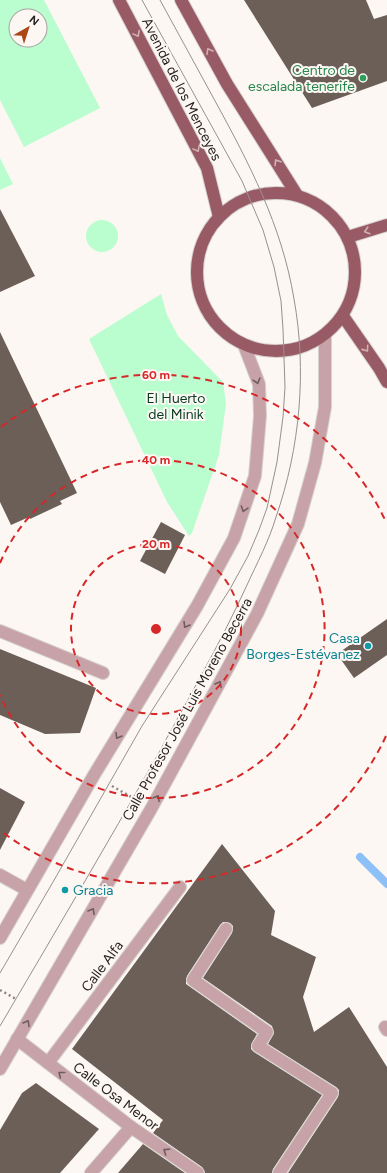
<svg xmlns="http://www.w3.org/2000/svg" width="387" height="1173" font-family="Figtree,sans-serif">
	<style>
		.green { fill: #bafdce; fill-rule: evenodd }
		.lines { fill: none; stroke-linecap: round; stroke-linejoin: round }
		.stream { stroke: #8cc0f7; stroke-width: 8 }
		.building { fill: #6b5f58 }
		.minor-casing { stroke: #d6d1ce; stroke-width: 14 }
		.major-casing { stroke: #d6d1ce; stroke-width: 14 }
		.path { stroke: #8c8683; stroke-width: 2.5; stroke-dasharray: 2 3; stroke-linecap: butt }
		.minor { stroke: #c7a3a8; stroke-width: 12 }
		.major { stroke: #985b66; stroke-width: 12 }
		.tram { stroke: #97918e; stroke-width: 1 }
		.oneway { stroke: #d0b1b4 }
		.oneway2 { stroke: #6f5c5d }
		.ring { fill: none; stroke: #d62828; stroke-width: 2; stroke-dasharray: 7 5 }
		.leisure-dot { fill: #2e9e5b; stroke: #fdf7f4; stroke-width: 1.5 }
		.culture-dot { fill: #0f9aa8; stroke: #fdf7f4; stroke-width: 1.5 }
		.labels { text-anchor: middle; stroke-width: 4; stroke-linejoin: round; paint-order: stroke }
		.leisure-label { font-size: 14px; fill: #27864d; stroke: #fdf7f4; text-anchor: end }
		.street-label { font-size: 14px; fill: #27221f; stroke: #fdf7f4 }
		.park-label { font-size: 14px; fill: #043b1e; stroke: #fdf7f4 }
		.culture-label { font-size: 14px; fill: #0d838f; stroke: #fdf7f4; text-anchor: end }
		.centre { fill: #d62828; stroke: #fdf7f4; stroke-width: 2 }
		.ring-label { font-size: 12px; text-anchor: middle; font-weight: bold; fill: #d62828; stroke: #fdf7f4; stroke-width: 4; stroke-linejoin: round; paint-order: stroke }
	</style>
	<rect width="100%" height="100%" fill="#fdf7f4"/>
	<g class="green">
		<path d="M0,0h44l56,108 -76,39 -24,-47zM16,16h24v24h-24z"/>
		<polygon points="0,158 13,184 0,190"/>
		<circle cx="102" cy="236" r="16"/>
		<polygon points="161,294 167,315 178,336 223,382 226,404 219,455 192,533 189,536 167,502 89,339"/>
	</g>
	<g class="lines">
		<polyline class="stream" points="360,857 387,884"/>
	</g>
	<g class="building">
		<polygon points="244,0 366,0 374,19 387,15 387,81 312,108"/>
		<polygon points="0,209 35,276 0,292"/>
		<polygon points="0,332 77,493 60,501 62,504 30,519 29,517 11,525 0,502"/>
		<polygon points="161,522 185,535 165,574 140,561"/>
		<polygon points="387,619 387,655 354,678 337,654"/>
		<polygon points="0,649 96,688 80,733 45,734 0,715"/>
		<polygon points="0,788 25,802 0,850"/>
		<polygon points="222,844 275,911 271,935 316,957 303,997 314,1032 349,1007 387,1067 387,1173 288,1173 338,1097 339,1090 336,1087 268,1044 274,1033 272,1026 203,978 232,933 233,926 230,923 223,922 220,925 187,976 186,980 186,984 257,1034 251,1045 251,1049 254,1052 322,1095 273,1169 272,1173 205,1173 202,1167 153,1133 163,1120 72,1049"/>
		<polygon points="36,1083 99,1129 60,1173 0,1173 0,1130 22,1093"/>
		<polygon points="143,1144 185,1173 118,1173"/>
	</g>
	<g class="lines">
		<defs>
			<g id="minor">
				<polyline points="0,631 103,673"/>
				<polyline points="0,875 27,890"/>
				<polyline points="226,929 193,980 267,1032 258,1046 332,1093 279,1173"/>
				<polyline points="0,938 94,775 197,606 234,538 255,476 260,416 259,384 244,345"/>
				<polyline points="385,1027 387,1030"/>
				<polyline points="17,1039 131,1127 198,1173"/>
				<polyline points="48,1063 180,887"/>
				<polyline points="0,1069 151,809 257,614 298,524 315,463 325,407 325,336"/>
				<polyline points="91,1173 131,1127"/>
			</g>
			<g id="major">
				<polyline points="119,0 207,168 219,217"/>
				<polyline points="181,0 227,84 297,195"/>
				<circle cx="276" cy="272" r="79"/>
				<polyline points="348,237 387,225"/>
				<polyline points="343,316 379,368 387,382"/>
			</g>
		</defs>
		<use href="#minor" class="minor-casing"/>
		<use href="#major" class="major-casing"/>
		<g class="path">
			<polyline points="112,786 133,798"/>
			<polyline points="0,990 16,999"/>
		</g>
		<use href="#minor" class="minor"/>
		<use href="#major" class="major"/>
		<g class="tram">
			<polyline points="0,973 53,882 142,726 230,589 248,556 259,530 267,508 277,462 283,417 285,387 283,329 281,301 274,267 263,230 242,181 142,0"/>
			<path d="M0,1026c53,-90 106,-180 157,-270 31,-57 63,-112 90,-171 10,-22 22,-44 29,-68 24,-69 31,-146 18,-218 -12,-73 -45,-136 -80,-200 -18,-33 -36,-66 -54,-99"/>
		</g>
	</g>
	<defs><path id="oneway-chevron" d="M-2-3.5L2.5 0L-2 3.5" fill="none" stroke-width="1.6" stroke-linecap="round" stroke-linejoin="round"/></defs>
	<g class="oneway">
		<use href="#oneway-chevron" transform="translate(137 34) rotate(62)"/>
		<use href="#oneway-chevron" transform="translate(209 51) rotate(-119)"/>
		<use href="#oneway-chevron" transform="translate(197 149) rotate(62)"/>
		<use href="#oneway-chevron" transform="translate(277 162) rotate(-122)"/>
		<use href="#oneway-chevron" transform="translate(367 231) rotate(163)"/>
		<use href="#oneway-chevron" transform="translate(366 349) rotate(55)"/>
	</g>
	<g class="oneway2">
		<use href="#oneway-chevron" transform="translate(257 381) rotate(74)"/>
		<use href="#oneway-chevron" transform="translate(244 509) rotate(108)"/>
		<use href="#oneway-chevron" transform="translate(186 625) rotate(121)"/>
		<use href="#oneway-chevron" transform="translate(219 684) rotate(-61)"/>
		<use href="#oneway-chevron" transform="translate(118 736) rotate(121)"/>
		<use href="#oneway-chevron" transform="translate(157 798) rotate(-61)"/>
		<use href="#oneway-chevron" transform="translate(92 911) rotate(-60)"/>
		<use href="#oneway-chevron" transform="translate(27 1023) rotate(-60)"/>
		<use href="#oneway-chevron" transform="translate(61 1074) rotate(-142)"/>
		<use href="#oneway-chevron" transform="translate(166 1151) rotate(-146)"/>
	</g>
	<g class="ring">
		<circle cx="156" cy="629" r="85"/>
		<path d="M0 563A169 169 0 1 1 0 695"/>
		<path d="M386 736A254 254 0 0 1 1 831M1 427A254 254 0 0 1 386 522"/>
	</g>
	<circle class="leisure-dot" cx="363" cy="78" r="4"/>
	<g class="culture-dot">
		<circle cx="368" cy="646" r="4"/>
		<circle cx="65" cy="890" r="4"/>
	</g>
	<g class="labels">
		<g class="leisure-label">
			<text x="355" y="75">Centro de<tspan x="355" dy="16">escalada tenerife</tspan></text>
		</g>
		<g class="street-label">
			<text transform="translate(182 89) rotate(63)" y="5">Avenida de los Menceyes</text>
			<text transform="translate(187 709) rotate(-61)" y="5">Calle Profesor José Luis Moreno Becerra</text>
			<text transform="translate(102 966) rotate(-53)" y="5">Calle Alfa</text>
			<text transform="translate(116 1096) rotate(37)" y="5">Calle Osa Menor</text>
		</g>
		<g class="park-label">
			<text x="176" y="403">El Huerto<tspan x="176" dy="16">del Minik</tspan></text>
		</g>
		<g class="culture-label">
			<text x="360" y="643">Casa<tspan x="360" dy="16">Borges-Estévanez</tspan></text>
			<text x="73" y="895" text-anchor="start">Gracia</text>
		</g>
	</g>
	<circle cx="156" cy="629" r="6" class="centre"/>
	<g class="ring-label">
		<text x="156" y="379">60 m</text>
		<text x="156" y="464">40 m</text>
		<text x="156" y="548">20 m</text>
	</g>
	<g transform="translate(28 28) rotate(39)"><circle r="19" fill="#fdf7f4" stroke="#a7a29f"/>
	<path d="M0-3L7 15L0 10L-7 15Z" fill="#ab4618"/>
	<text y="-6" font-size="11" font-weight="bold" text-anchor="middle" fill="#27221f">N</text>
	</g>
</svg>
